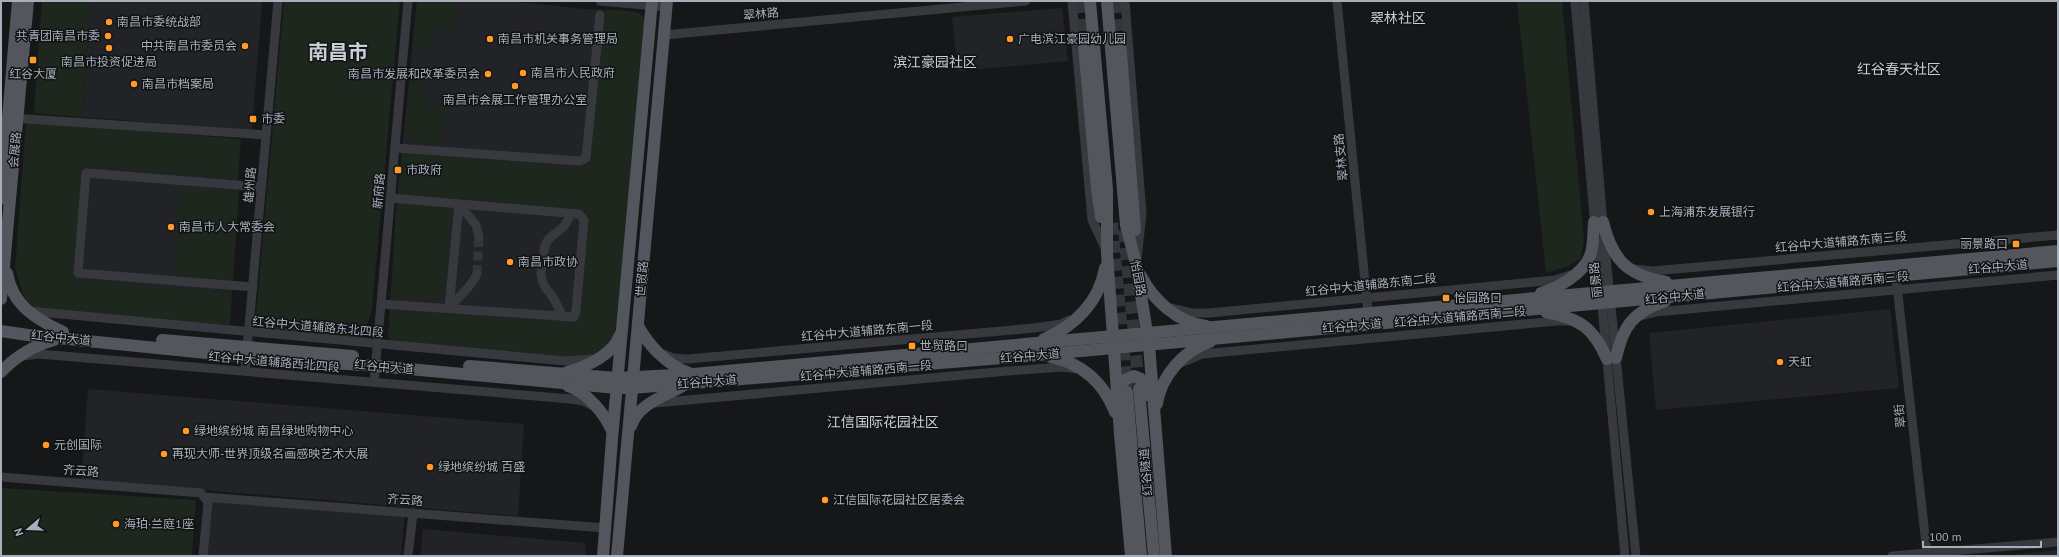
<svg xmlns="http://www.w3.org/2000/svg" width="2059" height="557" font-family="'PT Sans','Noto Sans SC',sans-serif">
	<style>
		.built { fill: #222326 }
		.green { fill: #1e271e }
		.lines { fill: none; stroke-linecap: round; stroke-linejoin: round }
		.minor-tunnel { stroke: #333539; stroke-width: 9; stroke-dasharray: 9 4.5; stroke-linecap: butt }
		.major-tunnel { stroke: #333539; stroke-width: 12; stroke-dasharray: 12 6; stroke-linecap: butt }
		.minor { stroke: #37393e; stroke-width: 9 }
		.major { stroke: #53565d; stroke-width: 12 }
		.poi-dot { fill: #ff9c28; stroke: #111214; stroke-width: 1.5 }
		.labels { text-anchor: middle; stroke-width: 3; stroke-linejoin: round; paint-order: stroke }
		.street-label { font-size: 12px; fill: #a7afba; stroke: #111214 }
		.poi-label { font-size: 12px; fill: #a7afba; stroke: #111214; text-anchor: start }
		.quarter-label { font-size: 14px; fill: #c9ced5; stroke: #111214 }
		.town-label { font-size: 20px; font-weight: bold; fill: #c9ced5; stroke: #111214 }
	</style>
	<rect width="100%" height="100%" fill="#161719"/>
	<g class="built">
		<polygon points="91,1 262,1 252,130 82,117"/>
		<polygon points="417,1 507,1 585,9 637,12 644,17 618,331 388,337 396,210"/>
		<polygon points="1062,8 1068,61 958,71 952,17"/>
		<polygon points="83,166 238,179 239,192 232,293 74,280"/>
		<polygon points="1890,309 1899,388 1656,410 1649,333"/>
		<polygon points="88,389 524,424 518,516 81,480"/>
		<polygon points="204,498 405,510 401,556 203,556"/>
		<polygon points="423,529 586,543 585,556 420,556"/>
		<polygon points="2058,550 2058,556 2003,556"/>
	</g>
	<g class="green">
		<polygon points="42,1 91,1 82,117 34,113"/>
		<polygon points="284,1 400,1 372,309 363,338 263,331 256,315"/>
		<polygon points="417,1 455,1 453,28 432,28 431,49 412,47"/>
		<polygon points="1517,1 1562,1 1584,240 1581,258 1568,266 1546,273"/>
		<path d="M605,10c14,1 36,-3 42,13l-29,308c-18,22 -20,26 -49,28l-177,-17 -4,-5 3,-23 9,-3 175,12 5,-4 8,-106 -8,-4 -176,-14 -5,-7 3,-32 7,-3 173,15 7,-5z"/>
		<polygon points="410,81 427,82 426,106 446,108 441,144 404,139"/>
		<polygon points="26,122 241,139 238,179 83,166 74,279 232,293 230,325 36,310 25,298 15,269"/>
		<polygon points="181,188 239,192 232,280 174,276"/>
		<polygon points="405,203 452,208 443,299 398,298 392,293 396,210"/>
		<polygon points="1,488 196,500 192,556 1,556"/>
	</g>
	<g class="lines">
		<g class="minor-tunnel">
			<polyline points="477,274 479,237"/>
			<polyline points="541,274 544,251"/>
		</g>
		<g class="major-tunnel">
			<polyline points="1081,1 1084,46"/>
			<polyline points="1117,1 1120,41"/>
			<polyline points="1112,223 1127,388"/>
			<polyline points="1124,230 1139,387"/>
		</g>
		<g class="minor">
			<polyline points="600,1 667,7"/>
			<polyline points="1072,1 1092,220 1106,250"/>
			<polyline points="1125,1 1142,213 1137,259"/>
			<polyline points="1337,1 1368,312"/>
			<polyline points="1575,1 1595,227"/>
			<polyline points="1584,1 1605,247 1636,556"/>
			<polyline points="664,35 1026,1"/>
			<polyline points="12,118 266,135"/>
			<polyline points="395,148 580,161 586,158 600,15"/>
			<polyline points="1596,241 1625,556"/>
			<path d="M544,251c1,-14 12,-16 20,-25 3,-4 5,-8 7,-12"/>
			<polyline points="1635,269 1652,271 2058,235"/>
			<path d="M477,274c-6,14 -19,23 -28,34l10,-104 17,21 3,12"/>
			<path d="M541,274c1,12 7,16 13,25 3,6 6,12 9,18"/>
			<polyline points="1896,277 1927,553"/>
			<polyline points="253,287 78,273 86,173 262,187"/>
			<polyline points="381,304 574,317 576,311 584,220 579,214 390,198"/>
			<polyline points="1170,308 1192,313 1209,313 1555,280 1570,275"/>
			<polyline points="29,311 565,361 593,359"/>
			<polyline points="1641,316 1656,312 2058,275"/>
			<polyline points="663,354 673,358 688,359 1034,328 1061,324 1069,320"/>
			<polyline points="23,356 39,354 571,399 583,401 593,406"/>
			<polyline points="1183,362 1202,354 1557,321 1569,321"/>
			<polyline points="245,371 278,1"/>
			<polyline points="374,382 408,1"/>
			<polyline points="655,403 1008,371 1062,367 1077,369"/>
			<polyline points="1,477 201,493 208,502 203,556"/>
			<polyline points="204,497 605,528"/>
			<polyline points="408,556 413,513"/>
			<polyline points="1892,556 2058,542"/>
		</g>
		<g class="major">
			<polyline points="1090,1 1107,189 1107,253 1120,434 1131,556"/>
			<polyline points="1107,1 1126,225 1136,264 1149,345 1166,556"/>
			<polyline points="1120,41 1135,230"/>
			<polyline points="1084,46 1097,189 1101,217"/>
			<polyline points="1,199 18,1"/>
			<path d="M1603,222c9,37 23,53 63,60"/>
			<path d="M7,273c5,32 29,46 56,59"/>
			<path d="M1141,276c12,24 37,47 65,50"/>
			<path d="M1541,293c17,-5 42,-19 49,-37 4,-10 3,-23 4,-34"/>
			<polyline points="1,299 28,1"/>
			<path d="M1546,312c34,7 47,15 61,47"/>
			<path d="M638,326c11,20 29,39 51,47"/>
			<polyline points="1,331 28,335 246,357 376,366 617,388 632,388 1027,356 2058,261"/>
			<path d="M1044,339c31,-13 55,-37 61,-71"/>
			<polyline points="162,340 353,356"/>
			<path d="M1051,357c31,6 53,26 64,55"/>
			<path d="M1616,358c7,-32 17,-46 49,-57"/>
			<polyline points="469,366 617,378 693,374 2058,251"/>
			<path d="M1,372c15,-16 32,-26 53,-32"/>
			<path d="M567,372c19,-5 46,-17 53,-37"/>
			<path d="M568,386c19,6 37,28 44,45"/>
			<polyline points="1139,389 1154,556"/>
			<polyline points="1127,392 1141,556"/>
			<polyline points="1121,393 1122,381 1134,376 1141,379 1147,395"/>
			<path d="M1157,404c4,-28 27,-54 53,-62"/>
			<path d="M631,426c8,-23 33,-29 53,-41"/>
			<polyline points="603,556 612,439 652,1"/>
			<polyline points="617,556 667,1"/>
		</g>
	</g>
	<g class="poi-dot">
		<circle cx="109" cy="22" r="4"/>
		<circle cx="108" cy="36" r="4"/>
		<circle cx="490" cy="39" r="4"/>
		<circle cx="1010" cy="39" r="4"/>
		<circle cx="245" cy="46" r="4"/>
		<circle cx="109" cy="48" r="4"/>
		<rect x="29" y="56" width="8" height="8" rx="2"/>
		<circle cx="523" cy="73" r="4"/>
		<circle cx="488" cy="74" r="4"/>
		<circle cx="134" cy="84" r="4"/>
		<circle cx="515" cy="86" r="4"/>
		<rect x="249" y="115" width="8" height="8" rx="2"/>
		<rect x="394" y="166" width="8" height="8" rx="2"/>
		<circle cx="1651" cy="212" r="4"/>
		<circle cx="171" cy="227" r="4"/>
		<rect x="2012" y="240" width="8" height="8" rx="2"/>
		<circle cx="510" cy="262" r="4"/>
		<rect x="1442" y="294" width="8" height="8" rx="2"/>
		<rect x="908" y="342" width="8" height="8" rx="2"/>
		<circle cx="1780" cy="362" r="4"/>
		<circle cx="186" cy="431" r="4"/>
		<circle cx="46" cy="445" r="4"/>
		<circle cx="164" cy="454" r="4"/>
		<circle cx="430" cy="467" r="4"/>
		<circle cx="825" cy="500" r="4"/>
		<circle cx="116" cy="524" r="4"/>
	</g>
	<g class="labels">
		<g class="street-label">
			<text transform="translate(761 14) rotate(-5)" y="4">翠林路</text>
			<text transform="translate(15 150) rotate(-85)" y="4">会展路</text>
			<text transform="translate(1341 157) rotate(-96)" y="4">翠林支路</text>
			<text transform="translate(250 185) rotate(-85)" y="4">雄州路</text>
			<text transform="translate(379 191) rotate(-85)" y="4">新府路</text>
			<text transform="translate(1841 242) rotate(-5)" y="4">红谷中大道辅路东南三段</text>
			<text transform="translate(1998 267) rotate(-5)" y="4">红谷中大道</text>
			<text transform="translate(1138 278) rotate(79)" y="4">怡园路</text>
			<text transform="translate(642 279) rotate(-85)" y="4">世贸路</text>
			<text transform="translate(1596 280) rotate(-96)" y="4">丽景路</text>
			<text transform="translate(1843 282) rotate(-5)" y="4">红谷中大道辅路西南三段</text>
			<text transform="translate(1371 285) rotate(-6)" y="4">红谷中大道辅路东南二段</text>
			<text transform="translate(1675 297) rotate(-6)" y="4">红谷中大道</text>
			<text transform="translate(1460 317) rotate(-5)" y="4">红谷中大道辅路西南二段</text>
			<text transform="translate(1352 326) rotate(-5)" y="4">红谷中大道</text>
			<text transform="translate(318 327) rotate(5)" y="4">红谷中大道辅路东北四段</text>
			<text transform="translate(867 331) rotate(-5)" y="4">红谷中大道辅路东南一段</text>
			<text transform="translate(61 338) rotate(6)" y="4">红谷中大道</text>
			<text transform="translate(1030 356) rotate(-5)" y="4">红谷中大道</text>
			<text transform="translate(274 362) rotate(5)" y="4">红谷中大道辅路西北四段</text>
			<text transform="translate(384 367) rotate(5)" y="4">红谷中大道</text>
			<text transform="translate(866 371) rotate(-5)" y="4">红谷中大道辅路西南一段</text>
			<text transform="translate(707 382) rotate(-5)" y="4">红谷中大道</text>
			<text transform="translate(1900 416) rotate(-96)" y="4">翠街</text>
			<text transform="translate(81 471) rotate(4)" y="4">齐云路</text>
			<text transform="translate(1146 472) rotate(-95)" y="4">红谷隧道</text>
			<text transform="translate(405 500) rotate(4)" y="4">齐云路</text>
		</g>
		<g class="poi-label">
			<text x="117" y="26">南昌市委统战部</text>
			<text x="100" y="40" text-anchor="end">共青团南昌市委</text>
			<text x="498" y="43">南昌市机关事务管理局</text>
			<text x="1018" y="43">广电滨江豪园幼儿园</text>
			<text x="237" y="50" text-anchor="end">中共南昌市委员会</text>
			<text x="109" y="66" text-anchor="middle">南昌市投资促进局</text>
			<text x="531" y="77">南昌市人民政府</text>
			<text x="33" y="78" text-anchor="middle">红谷大厦</text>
			<text x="480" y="78" text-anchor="end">南昌市发展和改革委员会</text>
			<text x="142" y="88">南昌市档案局</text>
			<text x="515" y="104" text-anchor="middle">南昌市会展工作管理办公室</text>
			<text x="261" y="123">市委</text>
			<text x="406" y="174">市政府</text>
			<text x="1659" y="216">上海浦东发展银行</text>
			<text x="179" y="231">南昌市人大常委会</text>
			<text x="2008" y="248" text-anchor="end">丽景路口</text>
			<text x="518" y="266">南昌市政协</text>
			<text x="1454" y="302">怡园路口</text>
			<text x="920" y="350">世贸路口</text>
			<text x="1788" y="366">天虹</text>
			<text x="194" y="435">绿地缤纷城 南昌绿地购物中心</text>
			<text x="54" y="449">元创国际</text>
			<text x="172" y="458">再现大师-世界顶级名画感映艺术大展</text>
			<text x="438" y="471">绿地缤纷城 百盛</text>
			<text x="833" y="504">江信国际花园社区居委会</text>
			<text x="124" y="528">海珀·兰庭1座</text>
		</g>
		<g class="quarter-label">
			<text x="1398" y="23">翠林社区</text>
			<text x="935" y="67">滨江豪园社区</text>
			<text x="1899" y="74">红谷春天社区</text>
			<text x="883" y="427">江信国际花园社区</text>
		</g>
		<g class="town-label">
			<text x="338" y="59">南昌市</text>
		</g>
	</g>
	<rect width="2059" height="557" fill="none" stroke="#a7afba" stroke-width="4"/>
	<g transform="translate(28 529) rotate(251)" stroke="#111214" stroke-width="3" paint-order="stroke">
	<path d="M0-3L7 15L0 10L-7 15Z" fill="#a7afba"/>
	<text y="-6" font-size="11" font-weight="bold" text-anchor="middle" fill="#a7afba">N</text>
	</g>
	<path d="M1923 541v6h118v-6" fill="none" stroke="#a7afba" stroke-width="2"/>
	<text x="1929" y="541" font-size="12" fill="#a7afba" stroke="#111214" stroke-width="3" paint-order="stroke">100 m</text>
</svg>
